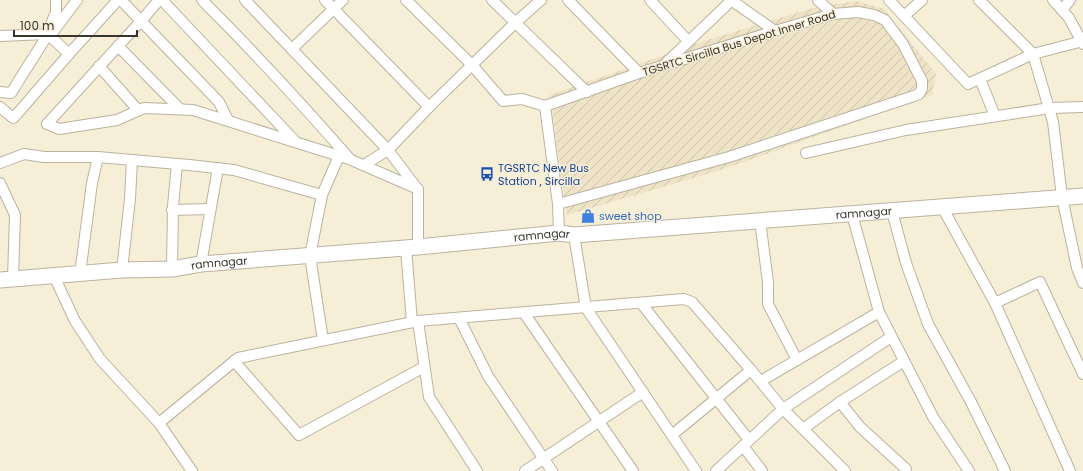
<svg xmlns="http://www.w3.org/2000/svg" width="1083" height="471" font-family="Poppins,sans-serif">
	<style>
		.industrial { fill: url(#industrial-furrows) }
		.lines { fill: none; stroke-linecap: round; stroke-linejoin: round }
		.minor-casing { stroke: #bbb39e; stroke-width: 12 }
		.primary-casing { stroke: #bbb39e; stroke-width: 17 }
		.minor { stroke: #fff; stroke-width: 10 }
		.primary { stroke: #fff; stroke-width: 15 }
		.labels { text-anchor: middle; stroke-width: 3; stroke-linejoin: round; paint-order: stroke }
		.street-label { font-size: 11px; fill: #39362e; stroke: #f7eed8 }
		.transit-label { font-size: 11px; fill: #164399; stroke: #f7eed8; text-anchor: start }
		.shop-label { font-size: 11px; fill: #366cbe; stroke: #f7eed8; text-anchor: start }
	</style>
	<defs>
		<pattern id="industrial-furrows" width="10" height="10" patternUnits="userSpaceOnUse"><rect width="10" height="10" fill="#eee3c6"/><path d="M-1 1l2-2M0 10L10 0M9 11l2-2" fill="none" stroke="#cdc3aa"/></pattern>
	</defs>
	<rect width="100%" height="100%" fill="#f7eed8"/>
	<polygon class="industrial" points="857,1 884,9 936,74 932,95 724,169 567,215 550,95 704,41 816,7"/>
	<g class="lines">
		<defs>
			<g id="minor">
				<polyline points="121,0 141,21 47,124 59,129 117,120 144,108 193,110 349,159 418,189 418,247"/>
				<polyline points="159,0 141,21 219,102 228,120"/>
				<polyline points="162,0 295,141"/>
				<path d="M202,0c51,51 100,104 147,158"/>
				<polyline points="245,0 388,150 416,187"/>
				<polyline points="325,0 429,107 388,150 364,165"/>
				<polyline points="406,0 472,65 503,101 522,99 545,106"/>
				<polyline points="492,0 587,92"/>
				<polyline points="568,0 639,73"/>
				<polyline points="650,0 688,41"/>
				<polyline points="731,0 775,31"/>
				<polyline points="818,0 833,14"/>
				<polyline points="889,0 968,84 1033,54 1079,42 1083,40"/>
				<polyline points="979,0 1033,54 1053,122 1062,197 1077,268 1083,283"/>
				<polyline points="1053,0 1069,18 1083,44"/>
				<polyline points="1062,10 1070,0"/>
				<polyline points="904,16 922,0"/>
				<polyline points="0,36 47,34"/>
				<polyline points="118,46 180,109"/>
				<polyline points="292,49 343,0"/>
				<polyline points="69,54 50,36 77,0"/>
				<polyline points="666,63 732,0"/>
				<polyline points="99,66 138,110"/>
				<polyline points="980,79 995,116"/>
				<polyline points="0,92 11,93 45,39 56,12 56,0"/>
				<polyline points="0,107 13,118 17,114 69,54 118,0"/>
				<polyline points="429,107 515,23 541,0"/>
				<polyline points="806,153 906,130 1050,108 1083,107"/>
				<polyline points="98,157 189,165 234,170 322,195 310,256 323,340"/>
				<polyline points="0,163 24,154 44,157 98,157 92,183 80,274"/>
				<polyline points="0,183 15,215 13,279"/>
				<polyline points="322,195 339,156"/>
				<polyline points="558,204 729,157 914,96 919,94 922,89 922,81 903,44 885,20 874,15 858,12 833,14 775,31 639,73 545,106 558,204 559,233"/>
				<polyline points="942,207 995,303 1070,471"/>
				<polyline points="172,210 210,209"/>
				<polyline points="892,211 906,263 928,324 971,402 1005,471"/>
				<polyline points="852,214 879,312 933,417 969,471"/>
				<polyline points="760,221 768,282 768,304 797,360"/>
				<polyline points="574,235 586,308 696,471"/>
				<polyline points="406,248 412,322"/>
				<polyline points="201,264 218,168"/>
				<polyline points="172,269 173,206 177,164"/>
				<polyline points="122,270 130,199 132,160"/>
				<polyline points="54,276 75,321 100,359 159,423 192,471"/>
				<polyline points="641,303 749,440"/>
				<polyline points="995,303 1040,282 1083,374"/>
				<polyline points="524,313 633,471"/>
				<polyline points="459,318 488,376 552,471"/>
				<polyline points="418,321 429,397 477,471"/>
				<polyline points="234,361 299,435 424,367"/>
				<polyline points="761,381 879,312"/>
				<polyline points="840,402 860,427 906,469"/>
				<polyline points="159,423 238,358 418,321 684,299 692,302 751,370 783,409 716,471"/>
				<polyline points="803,429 840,402 904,361"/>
				<polyline points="672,435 751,370"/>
				<polyline points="743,446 762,471"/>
				<polyline points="525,471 643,392"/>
				<polyline points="845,471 783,409 891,337"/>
			</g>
			<g id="primary">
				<path id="s1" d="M0,280l122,-10 50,-1 29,-5 217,-17 141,-14 15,2 509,-39"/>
			</g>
		</defs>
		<use href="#minor" class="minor-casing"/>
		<use href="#primary" class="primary-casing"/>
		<use href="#minor" class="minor"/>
		<use href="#primary" class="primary"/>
	</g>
	<defs>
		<symbol id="bus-bare" viewBox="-9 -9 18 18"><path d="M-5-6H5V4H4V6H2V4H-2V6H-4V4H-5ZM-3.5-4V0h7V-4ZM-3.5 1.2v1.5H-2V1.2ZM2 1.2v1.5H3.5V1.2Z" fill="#1a4fb4" stroke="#f7eed8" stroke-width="2.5" paint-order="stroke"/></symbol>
		<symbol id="shop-bare" viewBox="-9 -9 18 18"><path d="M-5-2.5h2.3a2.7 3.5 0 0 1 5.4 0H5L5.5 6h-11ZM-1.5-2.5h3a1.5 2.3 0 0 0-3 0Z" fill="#3f7fe0" stroke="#f7eed8" stroke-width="2.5" paint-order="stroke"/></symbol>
	</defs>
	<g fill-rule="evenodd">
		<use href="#bus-bare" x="477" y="164" width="20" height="20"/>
		<use href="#shop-bare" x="578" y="206" width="20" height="20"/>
	</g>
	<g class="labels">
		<g class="street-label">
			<text transform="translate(739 43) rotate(-17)" y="4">TGSRTC Sircilla Bus Depot Inner Road</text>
			<text dy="4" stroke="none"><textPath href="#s1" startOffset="867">ramnagar</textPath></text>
			<text dy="4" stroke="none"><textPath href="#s1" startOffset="544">ramnagar</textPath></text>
			<text dy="4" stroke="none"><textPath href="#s1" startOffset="220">ramnagar</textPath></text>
		</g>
		<g class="transit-label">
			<text x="498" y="172">TGSRTC New Bus<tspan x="498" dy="13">Station , Sircilla</tspan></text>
		</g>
		<g class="shop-label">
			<text x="599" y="220">sweet shop</text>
		</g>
	</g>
	<path d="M14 30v6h123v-6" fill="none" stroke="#39362e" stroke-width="2"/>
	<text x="20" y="30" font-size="12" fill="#39362e" stroke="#f7eed8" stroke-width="3" paint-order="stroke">100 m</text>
</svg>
